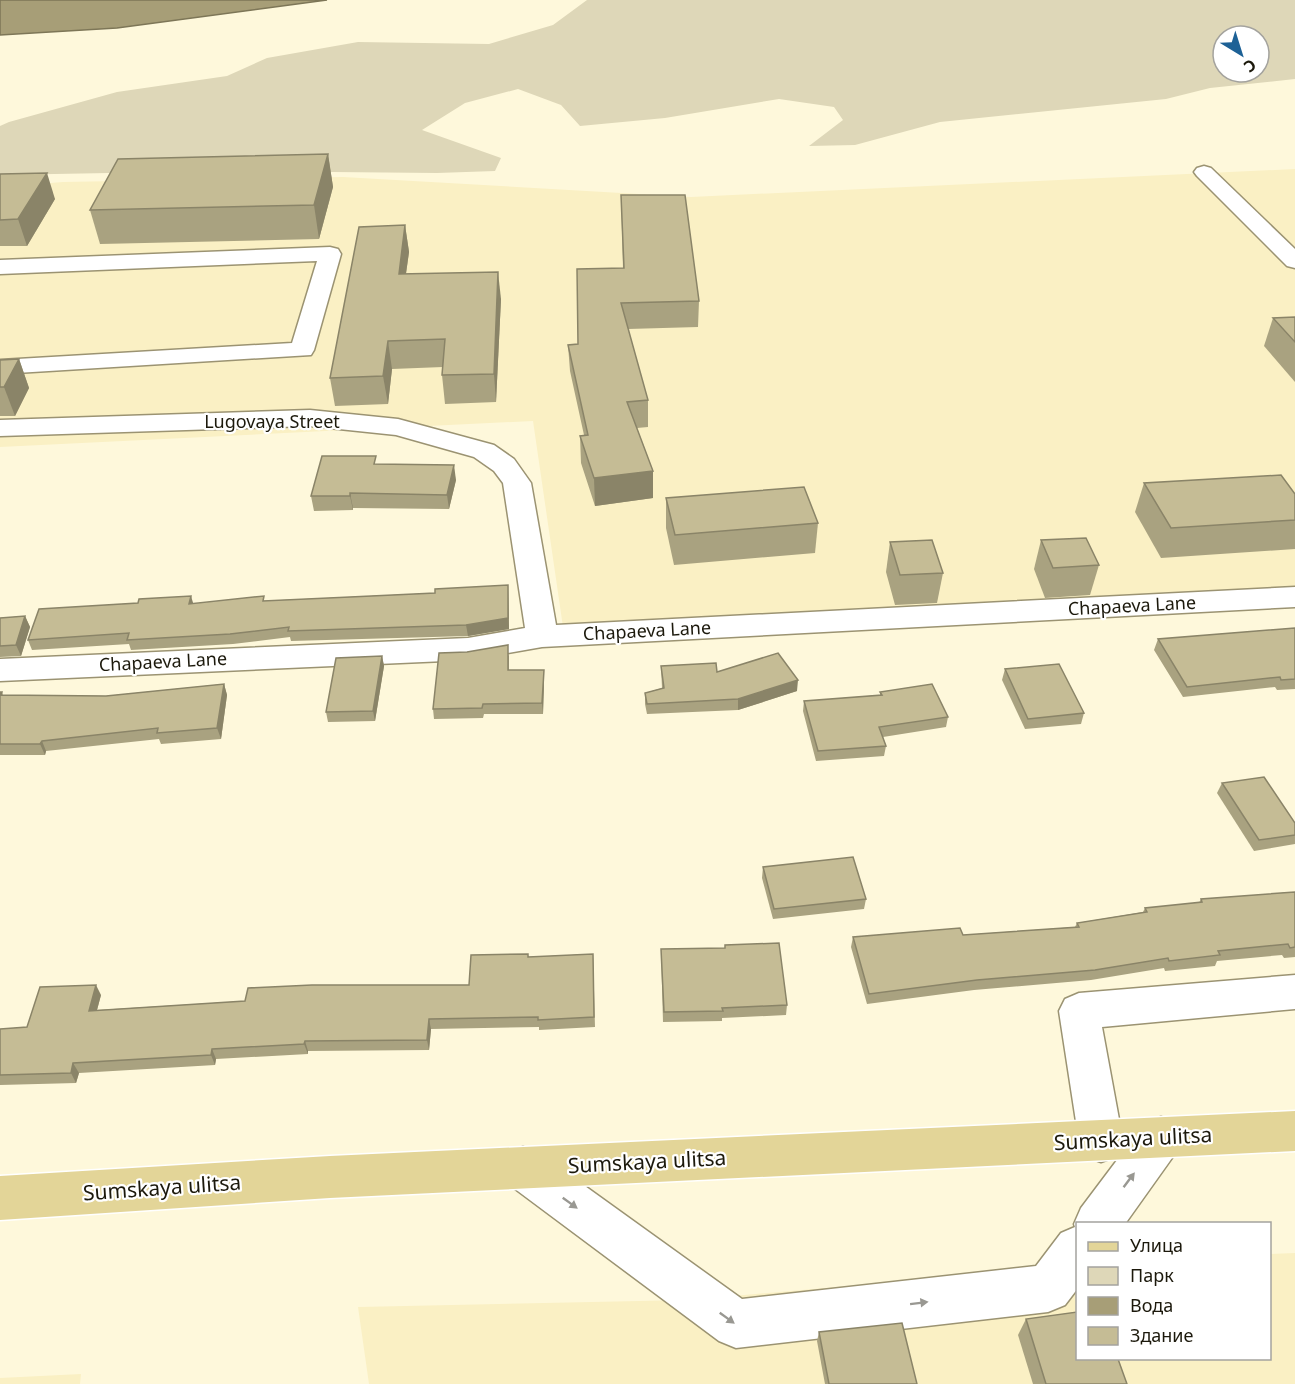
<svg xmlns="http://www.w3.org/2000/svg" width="1295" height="1384" font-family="'Noto Sans',sans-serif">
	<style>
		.built { fill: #faf0c4 }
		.green { fill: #ded7b8; fill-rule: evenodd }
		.water { fill: #a79e77; stroke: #7d7657; stroke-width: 1.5 }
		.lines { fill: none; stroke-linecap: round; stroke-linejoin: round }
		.minor-casing { stroke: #9b9372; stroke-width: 3 }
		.major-casing { stroke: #fff; stroke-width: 3 }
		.minor { fill: #fff; fill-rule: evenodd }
		.major { fill: #e3d598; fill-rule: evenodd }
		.wall { fill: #a9a280 }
		.shaded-wall { fill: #8a8468 }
		.building { fill: #c5bc95; stroke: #8a8468; stroke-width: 1.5 }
		.oneway { fill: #999892 }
		.labels { text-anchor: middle; stroke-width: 4.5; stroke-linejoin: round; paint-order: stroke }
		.street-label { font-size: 18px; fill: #1c190c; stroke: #fff }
		.near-street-label { font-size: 21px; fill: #1c190c; stroke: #fff }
	</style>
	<rect width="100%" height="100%" fill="#fef8db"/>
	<g class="built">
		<polygon points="1295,169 1295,596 1127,617 563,627 533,421 0,447 0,187 63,182 343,177 691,197"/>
		<polygon points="1295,1253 1295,1384 369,1384 358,1307 687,1300 1077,1266 1078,1358 1270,1358 1270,1254"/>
		<polygon points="81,1374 80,1384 0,1384 0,1378"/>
	</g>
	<path class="green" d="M587,0h708v79l-85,9 -44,11 -226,23 -85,23 -46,1 34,-26 -9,-13 -55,-8 -114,19 -85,8 -19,-21 -43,-16 -53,14 -43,27 79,28 -6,13 -58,2 -219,-2 -218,4v-49l9,-4 108,-30 110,-16 40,-18 91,-16 131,2 64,-19zM1223,36h36v36h-36z"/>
	<polygon class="water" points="0,0 327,0 117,28 0,35"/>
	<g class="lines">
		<defs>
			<g id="minor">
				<polygon points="1204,166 1211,168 1295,249 1295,268 1287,266 1197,176 1194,172 1197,168"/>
				<polygon points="330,247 338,249 341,254 314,350 311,355 0,374 0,360 292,343 317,261 0,274 0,260"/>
				<polygon points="310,410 398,419 494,445 514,459 531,483 556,625 1295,587 1295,607 542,647 468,660 0,681 0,659 468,638 525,628 503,483 494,471 474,457 396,435 310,426 0,436 0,420"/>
				<polygon points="1295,975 1295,1009 1102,1027 1123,1141 1117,1156 1101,1162 1085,1156 1079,1141 1059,1011 1065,999 1079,993"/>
				<polygon points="1161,1117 1177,1123 1183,1137 1177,1151 1125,1224 1078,1224 1078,1288 1065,1305 1048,1312 736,1348 719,1341 507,1183 501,1168 507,1153 523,1147 539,1153 742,1299 1036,1266 1061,1233 1075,1227 1074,1224 1081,1208 1145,1123"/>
			</g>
			<polygon id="major" points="1295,1111 1295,1151 330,1198 0,1220 0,1176 330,1156"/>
		</defs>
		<use href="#minor" class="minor-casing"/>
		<use href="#major" class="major-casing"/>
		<use href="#minor" class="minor"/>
		<use href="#major" class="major"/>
	</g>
	<g class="wall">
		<polygon points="328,154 333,187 319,239 100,244 90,210"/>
		<polygon points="0,174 55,199 27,246 0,246"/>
		<polygon points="621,195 699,301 698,327 628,329 648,400 648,427 637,428 653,471 653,498 595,506 581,463 580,436 584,435 570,371 568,345 578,344 623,268"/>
		<polygon points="405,225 409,252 406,274 501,299 496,402 445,404 442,375 443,367 392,369 388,404 335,406 330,378"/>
		<polygon points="1295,317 1295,382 1264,346 1273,318"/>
		<polygon points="19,359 29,388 15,416 0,416 0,360"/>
		<polygon points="377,464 456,480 449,509 353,508 353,510 314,511 311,496"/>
		<polygon points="1144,483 1295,494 1295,549 1161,558 1135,512"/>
		<polygon points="666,498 818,523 815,553 674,565 666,528"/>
		<polygon points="1041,540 1099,565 1090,595 1045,598 1034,569"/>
		<polygon points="890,542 943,573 937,603 895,605 886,572"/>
		<polygon points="508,585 509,629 468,636 291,641 290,637 233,644 131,650 129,644 32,650 28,640 193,604 435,593"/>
		<polygon points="25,616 30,627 21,656 0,657 0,618"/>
		<polygon points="1295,628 1295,689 1277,690 1275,687 1183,697 1154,650 1158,639"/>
		<polygon points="509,655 509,670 544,680 543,714 484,714 483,718 434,719 433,709"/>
		<polygon points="382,656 384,666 375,721 328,722 326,712"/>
		<polygon points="661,666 717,672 797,691 738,710 647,714 645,704 645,693 662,688"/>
		<polygon points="1005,669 1084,713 1081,724 1025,729 1002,680"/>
		<polygon points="224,684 227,695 221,739 161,744 159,739 46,751 45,755 0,755 0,692 2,692 3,695 106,696"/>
		<polygon points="880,692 948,717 946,727 883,737 886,746 884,756 816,761 803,711 804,701 880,695"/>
		<polygon points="1222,783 1295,823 1295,844 1254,851 1217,793"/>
		<polygon points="763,867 866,899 864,909 773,919 762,878"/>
		<polygon points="1295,892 1295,957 1284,958 1282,955 1217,961 1215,966 1165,971 1164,968 1091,980 974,990 867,1004 851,947 853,937 963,935 1075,927 1077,923 1143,912 1145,908 1199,903 1201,899"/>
		<polygon points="661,949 787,1005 786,1015 722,1018 722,1021 663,1022"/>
		<polygon points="593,954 595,1027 539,1030 539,1027 431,1029 429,1050 308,1051 308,1054 216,1059 215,1065 79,1073 76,1083 0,1085 0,1029 27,1027 101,995 97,1010 245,1001 469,985 528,957"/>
		<polygon points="1026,1319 1127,1384 1033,1384 1018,1335"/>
		<polygon points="819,1332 917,1384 825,1384 817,1341"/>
	</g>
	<g class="shaded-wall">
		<polygon points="328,154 333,187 319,239 314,205"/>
		<polygon points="47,173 55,199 27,246 18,219"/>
		<polygon points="405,225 409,252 402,301 399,274"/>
		<polygon points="498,272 501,299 496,402 494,374"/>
		<polygon points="388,341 392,369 388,404 383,376"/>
		<polygon points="19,359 29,388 15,416 4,387"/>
		<polygon points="454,465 456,480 449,509 447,495"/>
		<polygon points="653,471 653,498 595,506 594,478"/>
		<polygon points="350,493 353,508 353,510 350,496"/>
		<polygon points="508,585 509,629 468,636 466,625"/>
		<polygon points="191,596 194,606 189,604"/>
		<polygon points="25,616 30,627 21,656 16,645"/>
		<polygon points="382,656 384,666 375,721 373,711"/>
		<polygon points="544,670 544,680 543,714 542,703"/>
		<polygon points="798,680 797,691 738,710 738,699"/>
		<polygon points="224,684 227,695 221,739 217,728"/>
		<polygon points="42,741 46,751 45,755 40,744"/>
		<polygon points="96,985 101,995 94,1021 89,1011"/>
		<polygon points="429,1019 431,1029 429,1050 427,1040"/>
		<polygon points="305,1041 308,1051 308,1054 304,1044"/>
		<polygon points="212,1049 216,1059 215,1065 211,1055"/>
		<polygon points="73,1063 79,1073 76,1083 71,1073"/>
	</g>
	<g class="building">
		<polygon points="328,154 314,205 90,210 118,159"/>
		<polygon points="47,173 18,219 0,220 0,174"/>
		<polygon points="621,195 685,195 699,301 621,303 648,400 627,402 653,471 594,478 580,436 588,435 568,345 578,344 577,269 624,268"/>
		<polygon points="405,225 399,274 498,272 494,374 442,375 445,339 388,341 383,376 330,378 359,227"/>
		<polygon points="1295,317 1295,342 1273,318"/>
		<polygon points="19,359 4,387 0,387 0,360"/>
		<polygon points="322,456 376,456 374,464 454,465 447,495 350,493 350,496 311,496"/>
		<polygon points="1281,475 1295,494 1295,520 1171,528 1144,483"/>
		<polygon points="804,487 818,523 675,535 666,498"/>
		<polygon points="1086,538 1099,565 1053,568 1041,540"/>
		<polygon points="932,540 943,573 900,575 890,542"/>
		<polygon points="508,585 508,618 466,625 288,631 289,627 230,634 127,640 129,633 28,640 39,609 138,603 139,599 191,596 189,604 264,596 263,601 350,597 435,593 435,589"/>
		<polygon points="25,616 16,645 0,646 0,618"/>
		<polygon points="1295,628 1295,679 1281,680 1280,677 1187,687 1158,639"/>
		<polygon points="508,645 508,670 544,670 542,703 483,704 482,708 433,709 439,653 467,652"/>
		<polygon points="778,653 798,680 738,699 647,704 645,693 664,688 661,666 716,663 717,672"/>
		<polygon points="382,656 373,711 326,712 336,658"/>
		<polygon points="1059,664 1084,713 1028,719 1005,669"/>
		<polygon points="224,684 217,728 157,733 158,728 42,741 40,744 0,744 0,692 2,692 1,695 106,696"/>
		<polygon points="932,684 948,717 879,727 886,746 818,751 804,701 882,695 880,692"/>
		<polygon points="1264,777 1295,823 1295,835 1259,840 1222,783"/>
		<polygon points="853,857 866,899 774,909 763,867"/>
		<polygon points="1295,892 1295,947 1290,948 1288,944 1218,951 1220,955 1169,961 1168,958 1095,970 977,980 869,994 853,937 960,928 963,935 1079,927 1077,923 1147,912 1145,908 1202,902 1201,899"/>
		<polygon points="779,943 787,1005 722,1008 723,1011 664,1012 661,949 725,948 725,945"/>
		<polygon points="528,954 528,957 593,954 594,1017 538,1020 538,1017 429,1019 427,1040 305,1041 304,1044 212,1049 211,1055 73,1063 71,1073 0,1075 0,1029 27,1027 40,987 96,985 89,1011 245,1001 248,988 312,985 469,985 471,955"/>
		<polygon points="1077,1312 1077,1359 1118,1359 1127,1384 1046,1384 1026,1319"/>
		<polygon points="902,1323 917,1384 829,1384 819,1332"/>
	</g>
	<defs><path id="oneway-solid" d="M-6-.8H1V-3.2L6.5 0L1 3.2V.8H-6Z" transform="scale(1.5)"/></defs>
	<g class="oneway">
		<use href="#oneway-solid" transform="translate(1129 1180) rotate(-53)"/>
		<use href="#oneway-solid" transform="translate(570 1203) rotate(36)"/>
		<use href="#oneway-solid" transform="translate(919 1303) rotate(-7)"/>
		<use href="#oneway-solid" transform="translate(727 1318) rotate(36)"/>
	</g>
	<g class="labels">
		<g class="street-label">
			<text x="272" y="428">Lugovaya Street</text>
			<text transform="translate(1132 606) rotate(-3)" y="6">Chapaeva Lane</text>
			<text transform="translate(647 631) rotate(-3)" y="6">Chapaeva Lane</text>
			<text transform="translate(163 662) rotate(-3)" y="6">Chapaeva Lane</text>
		</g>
		<g class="near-street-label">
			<text transform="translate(1133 1139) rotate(-3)" y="7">Sumskaya ulitsa</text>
			<text transform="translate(647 1162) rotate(-3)" y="7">Sumskaya ulitsa</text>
			<text transform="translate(162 1188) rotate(-4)" y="7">Sumskaya ulitsa</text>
		</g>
	</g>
	<rect x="1076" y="1222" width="195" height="138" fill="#ffffff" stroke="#a4a39e" stroke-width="1.5"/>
	<rect x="1088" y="1242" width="30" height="9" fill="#e3d598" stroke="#a4a39e" stroke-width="1.5"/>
	<text x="1130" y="1252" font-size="18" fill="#1c190c">Улица</text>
	<rect x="1088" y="1267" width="30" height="18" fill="#ded7b8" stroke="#a4a39e" stroke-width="1.5"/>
	<text x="1130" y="1282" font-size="18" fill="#1c190c">Парк</text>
	<rect x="1088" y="1297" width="30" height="18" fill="#a79e77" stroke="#a4a39e" stroke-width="1.5"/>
	<text x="1130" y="1312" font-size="18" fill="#1c190c">Вода</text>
	<rect x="1088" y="1327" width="30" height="18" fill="#c5bc95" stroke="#a4a39e" stroke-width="1.5"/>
	<text x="1130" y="1342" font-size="18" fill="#1c190c">Здание</text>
	<g transform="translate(1241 54) rotate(142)"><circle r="28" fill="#ffffff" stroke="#a4a39e" stroke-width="1.5"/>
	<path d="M0-4.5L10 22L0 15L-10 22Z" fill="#1d6196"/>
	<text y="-9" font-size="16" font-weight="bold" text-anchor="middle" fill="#1c190c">С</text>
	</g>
</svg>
